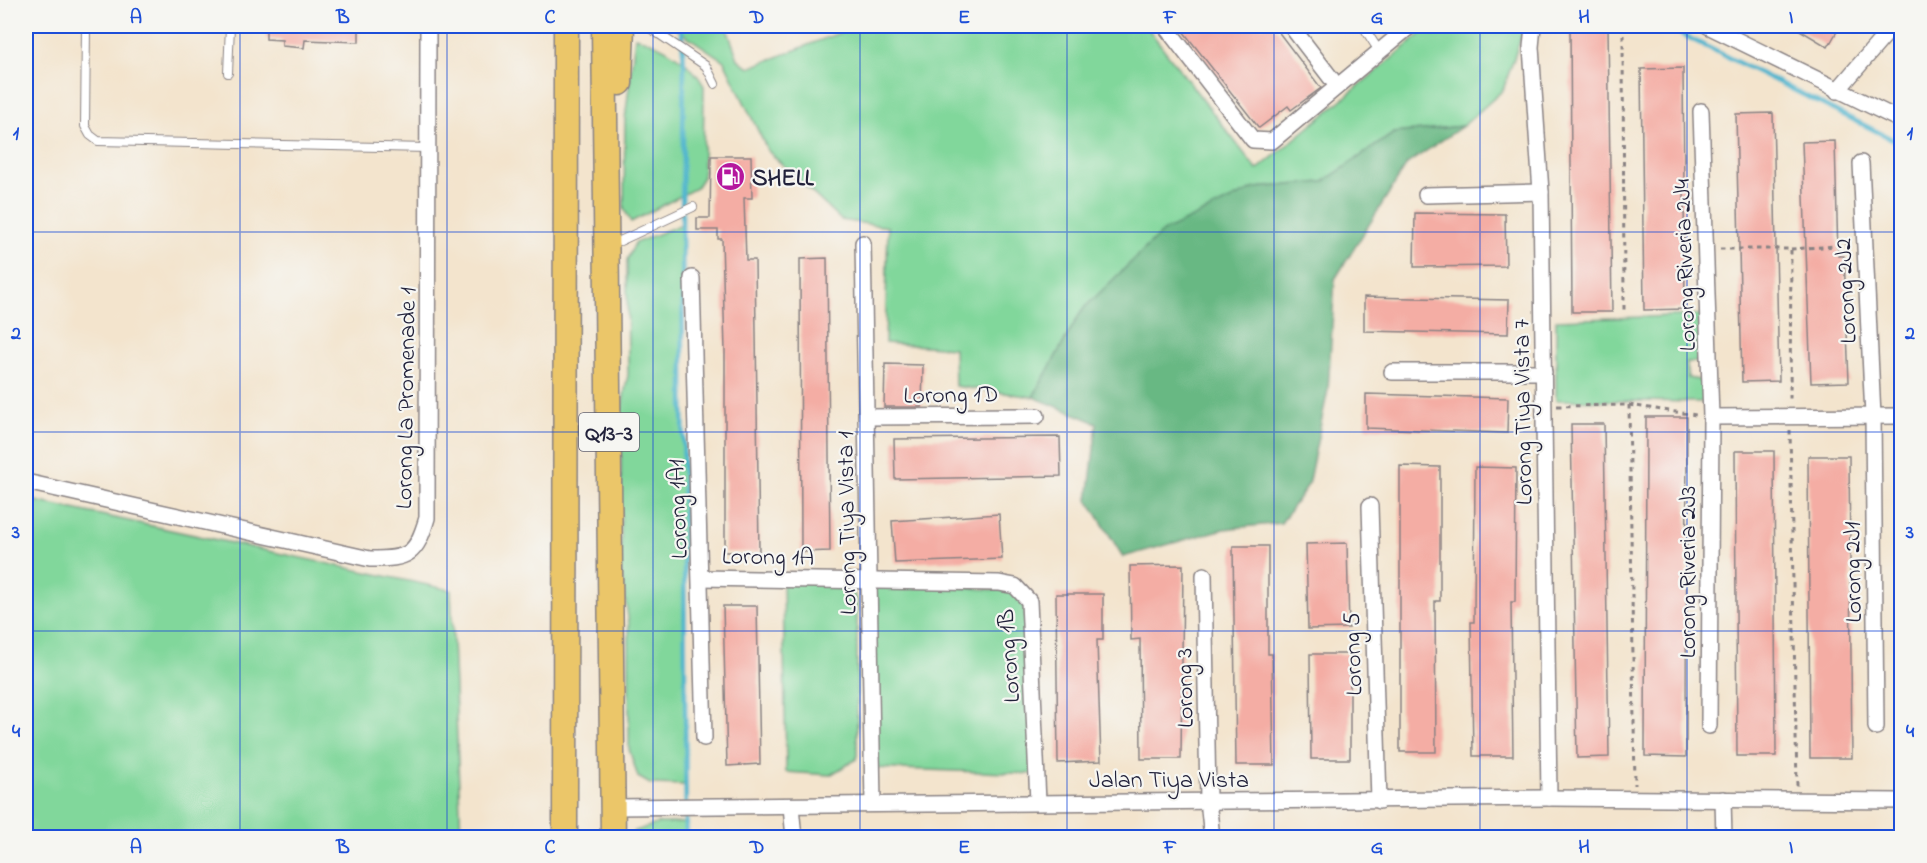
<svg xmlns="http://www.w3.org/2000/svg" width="1927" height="863" font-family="'Indie Flower',sans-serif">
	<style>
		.green { fill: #81d79b; stroke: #527c6b; stroke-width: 1.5 }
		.forest { fill: #68b883; stroke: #456d5f; stroke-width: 1.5 }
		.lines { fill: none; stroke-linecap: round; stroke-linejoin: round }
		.stream { stroke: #4fb5ce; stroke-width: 4.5 }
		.building { fill: #f4ada4 }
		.service-casing { stroke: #8a8384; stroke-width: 10 }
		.minor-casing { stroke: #8a8384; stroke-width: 18 }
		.trunk-casing { stroke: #8a8384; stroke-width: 27 }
		.path { stroke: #8a8384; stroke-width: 3; stroke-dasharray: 4.5 4.5; stroke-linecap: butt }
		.service { stroke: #fff; stroke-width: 8 }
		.minor { stroke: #fff; stroke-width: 15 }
		.trunk { stroke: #ebc669; stroke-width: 24 }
		.grid { fill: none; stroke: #1d4ed8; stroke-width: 1.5; stroke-opacity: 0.55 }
		.labels { text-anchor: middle; stroke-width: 4.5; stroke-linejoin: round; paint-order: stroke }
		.shield { fill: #f6f6f2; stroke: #626272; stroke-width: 1.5 }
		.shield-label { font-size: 22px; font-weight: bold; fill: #22223b }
		.poi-label { font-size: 24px; font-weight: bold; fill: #22223b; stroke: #f6f6f2; text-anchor: start }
		.street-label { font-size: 24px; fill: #22223b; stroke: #f6f6f2 }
		.neatline { fill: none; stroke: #1d4ed8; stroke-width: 2 }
		.grid-label { font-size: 20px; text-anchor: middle; font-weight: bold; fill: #1d4ed8 }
	</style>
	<rect width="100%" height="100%" fill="#f6f6f2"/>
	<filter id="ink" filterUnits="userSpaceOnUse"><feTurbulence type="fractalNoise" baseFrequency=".0167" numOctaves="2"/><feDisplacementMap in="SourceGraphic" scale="12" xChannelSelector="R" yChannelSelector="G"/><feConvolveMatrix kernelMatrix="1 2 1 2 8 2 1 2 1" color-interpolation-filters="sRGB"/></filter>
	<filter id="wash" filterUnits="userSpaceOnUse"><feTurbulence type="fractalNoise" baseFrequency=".008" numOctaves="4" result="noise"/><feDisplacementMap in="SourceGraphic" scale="24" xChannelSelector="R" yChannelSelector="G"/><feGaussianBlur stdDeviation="1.35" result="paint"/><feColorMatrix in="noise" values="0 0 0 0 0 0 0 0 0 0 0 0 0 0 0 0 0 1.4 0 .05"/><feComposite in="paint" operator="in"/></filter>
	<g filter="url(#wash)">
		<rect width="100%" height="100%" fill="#f3e4cd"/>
		<g class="green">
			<polygon points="672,26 726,26 738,59 749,68 857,26 1146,26 1257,170 1431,26 1525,26 1503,90 1463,126 1394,133 1323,182 1255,188 1082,310 1033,397 955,386 954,348 885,343 888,227 841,220 768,151 724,61"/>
			<path d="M635,37c25,6 57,25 69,49l-1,91 -7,11 -65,34 -7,-13 1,-89z"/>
			<polygon points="682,224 685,785 650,784 638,777 629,749 629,624 621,570 621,411 628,375 627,260 635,243"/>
			<polygon points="1702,315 1702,362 1687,362 1688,378 1705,381 1705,402 1556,400 1556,320"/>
			<polygon points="26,499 451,590 461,837 26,837"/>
			<polygon points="783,579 845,580 857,600 857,759 830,775 786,772"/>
			<polygon points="869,580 1023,592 1037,774 873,768"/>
			<polygon points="659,823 686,823 686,837 632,837 635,831"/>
		</g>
		<polygon class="forest" points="1463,126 1407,164 1335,279 1328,390 1308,485 1281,523 1224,529 1123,557 1088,500 1097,423 1033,397 1082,310 1162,232 1255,188 1323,182 1394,133"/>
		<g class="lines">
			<g class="stream">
				<polyline points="681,26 684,63 682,214 686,838"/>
				<polyline points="1665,26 1902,144"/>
			</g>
		</g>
		<g id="blocks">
			<g class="building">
				<polygon points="266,26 359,26 359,42 305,40 304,48 282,46 282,40 266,39"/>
				<polygon points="1179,26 1274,26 1321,88 1291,110 1288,106 1259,128"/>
				<polygon points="1570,26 1608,26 1612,312 1572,312"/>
				<polygon points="1793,26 1840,26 1828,47"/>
				<polygon points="1683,68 1685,309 1644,310 1641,69"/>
				<polygon points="1773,113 1779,381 1742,382 1736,114"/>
				<polygon points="1835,141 1838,256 1844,256 1849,382 1811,383 1802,142"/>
				<polygon points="711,156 751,156 752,198 744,198 746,260 755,260 759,552 725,552 725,351 722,239 718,239 718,230 697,230 697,218 710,218"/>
				<polygon points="1415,213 1505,214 1506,266 1414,267"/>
				<polygon points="827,258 830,551 801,552 800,259"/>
				<polygon points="1364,297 1509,300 1508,334 1364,331"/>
				<polygon points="885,364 923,365 922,407 884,407"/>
				<polygon points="1366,394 1508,398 1507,433 1366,428"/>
				<polygon points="1646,417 1687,417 1686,757 1645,756"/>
				<polygon points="1571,424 1604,424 1609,757 1577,758"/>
				<polygon points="1060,437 1061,476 895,479 894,439"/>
				<polygon points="1735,451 1774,451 1776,756 1737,756"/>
				<polygon points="1808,456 1849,456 1852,758 1810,758"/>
				<polygon points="1400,466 1440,467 1440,601 1435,601 1436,752 1400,752"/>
				<polygon points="1475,467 1516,468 1515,602 1511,602 1513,756 1473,756 1471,622 1474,622"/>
				<polygon points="999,514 1002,559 895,563 892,521"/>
				<polygon points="1347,543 1349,628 1308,629 1306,544"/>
				<polygon points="1233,546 1268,546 1268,654 1272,654 1274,765 1236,765"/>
				<polygon points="1183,565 1181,759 1141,759 1140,639 1131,640 1130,566"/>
				<polygon points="1056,594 1103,594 1103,640 1097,640 1101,761 1058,763"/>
				<polygon points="723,606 757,606 760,764 727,766"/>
				<polygon points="1310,654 1350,654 1350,759 1311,759"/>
			</g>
		</g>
	</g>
	<g filter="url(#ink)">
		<use href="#blocks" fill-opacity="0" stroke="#8a8384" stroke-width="1.5"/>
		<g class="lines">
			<defs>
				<g id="service">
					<polyline points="86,26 85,126 90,135 98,141 429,148"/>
					<polyline points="647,26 706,66 715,84"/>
					<polyline points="1363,26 1379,51"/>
					<polyline points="228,73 230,26"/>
					<polyline points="620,241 693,207"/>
				</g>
				<g id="minor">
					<polyline points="1165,26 1253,140 1272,141 1410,26"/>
					<polyline points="1291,26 1337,86"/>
					<polyline points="1533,26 1531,47 1541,192 1549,798"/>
					<polyline points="1708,26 1902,121"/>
					<polyline points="1837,91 1893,26"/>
					<polyline points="1701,111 1711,417 1709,726"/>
					<polyline points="1861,163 1873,416 1876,727"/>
					<polyline points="1426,195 1541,192"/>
					<polyline points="863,243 873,803"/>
					<polyline points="692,278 704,738"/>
					<polyline points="1392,372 1544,372"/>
					<polyline points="866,417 1037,416"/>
					<polyline points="1711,417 1902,416"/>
					<path d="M26,482l344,77c39,0 46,-4 57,-41l1,-492"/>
					<polyline points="1370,506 1379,801"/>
					<polyline points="1204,575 1208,800 1212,838"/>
					<polyline points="701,578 999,583 1015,586 1029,601 1038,802"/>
					<polyline points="1723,799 1724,838"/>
					<polyline points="791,806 794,838"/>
					<polyline points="614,807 1549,798 1902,801"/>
				</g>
				<g id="trunk">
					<polyline points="604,26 613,838"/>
					<polyline points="620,83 622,26"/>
					<polyline points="565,838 566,26"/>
				</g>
			</defs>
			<use href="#service" class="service-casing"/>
			<use href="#minor" class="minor-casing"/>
			<use href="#trunk" class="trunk-casing"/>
			<g class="path">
				<polyline points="1623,26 1624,312"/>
				<polyline points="1720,249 1791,249 1790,402"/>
				<polyline points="1791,249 1852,245"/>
				<polyline points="1629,405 1696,415"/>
				<polyline points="1557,406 1629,405 1635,785"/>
				<polyline points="1790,430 1797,786"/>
			</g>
			<use href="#service" class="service"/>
			<use href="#minor" class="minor"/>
			<use href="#trunk" class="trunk"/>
		</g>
	</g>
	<path class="grid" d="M240,26v812M447,26v812M653,26v812M860,26v812M1067,26v812M1274,26v812M1480,26v812M1687,26v812M26,232h1876M26,432h1876M26,631h1876"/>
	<defs>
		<symbol id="fuel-disc" viewBox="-11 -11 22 22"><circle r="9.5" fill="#b5179e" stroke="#f6f6f2"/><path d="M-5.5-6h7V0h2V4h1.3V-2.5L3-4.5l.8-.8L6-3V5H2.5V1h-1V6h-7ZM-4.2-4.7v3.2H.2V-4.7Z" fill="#fff"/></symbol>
	</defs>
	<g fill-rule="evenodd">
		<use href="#fuel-disc" x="714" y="160" width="33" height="33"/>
	</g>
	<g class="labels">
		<rect class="shield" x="579" y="413" width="60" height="38" rx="4.5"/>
		<g class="shield-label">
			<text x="609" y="440">Q13-3</text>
		</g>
		<g class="poi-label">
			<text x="752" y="185">SHELL</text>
		</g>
		<g class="street-label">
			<text transform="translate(1684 265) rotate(-92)" y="8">Lorong Riveria 2J4</text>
			<text transform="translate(1845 291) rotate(-93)" y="8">Lorong 2J2</text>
			<text transform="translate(951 394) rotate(-1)" y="8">Lorong 1D</text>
			<text transform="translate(405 398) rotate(-89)" y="8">Lorong La Promenade 1</text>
			<text transform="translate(1522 412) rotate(-91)" y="8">Lorong Tiya Vista 7</text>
			<text transform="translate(677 509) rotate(-92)" y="8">Lorong 1A1</text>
			<text transform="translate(846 523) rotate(-91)" y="8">Lorong Tiya Vista 1</text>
			<text transform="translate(768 556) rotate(1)" y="8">Lorong 1A</text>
			<text transform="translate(1687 572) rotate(-90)" y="8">Lorong Riveria 2J3</text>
			<text transform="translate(1852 572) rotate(-91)" y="8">Lorong 2J1</text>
			<text transform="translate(1352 654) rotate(-92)" y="8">Lorong 5</text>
			<text transform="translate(1008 656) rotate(-94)" y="8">Lorong 1B</text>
			<text transform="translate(1184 688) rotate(-91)" y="8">Lorong 3</text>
			<text x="1169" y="787">Jalan Tiya Vista</text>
		</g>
	</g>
	<rect width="1927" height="863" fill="none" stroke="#f6f6f2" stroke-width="66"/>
	<rect x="33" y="33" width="1861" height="797" class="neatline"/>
	<g class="grid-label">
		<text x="136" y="23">A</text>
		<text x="343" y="23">B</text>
		<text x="550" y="23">C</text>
		<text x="757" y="23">D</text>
		<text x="964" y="23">E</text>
		<text x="1170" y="23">F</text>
		<text x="1377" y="23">G</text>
		<text x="1584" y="23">H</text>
		<text x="1791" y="23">I</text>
		<text x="16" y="139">1</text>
		<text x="1910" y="139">1</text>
		<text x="16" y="339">2</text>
		<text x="1910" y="339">2</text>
		<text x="16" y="538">3</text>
		<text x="1910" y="538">3</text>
		<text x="16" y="737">4</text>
		<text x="1910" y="737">4</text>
		<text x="136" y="853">A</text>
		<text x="343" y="853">B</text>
		<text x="550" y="853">C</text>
		<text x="757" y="853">D</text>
		<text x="964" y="853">E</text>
		<text x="1170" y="853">F</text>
		<text x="1377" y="853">G</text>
		<text x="1584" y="853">H</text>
		<text x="1791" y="853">I</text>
	</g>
</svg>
